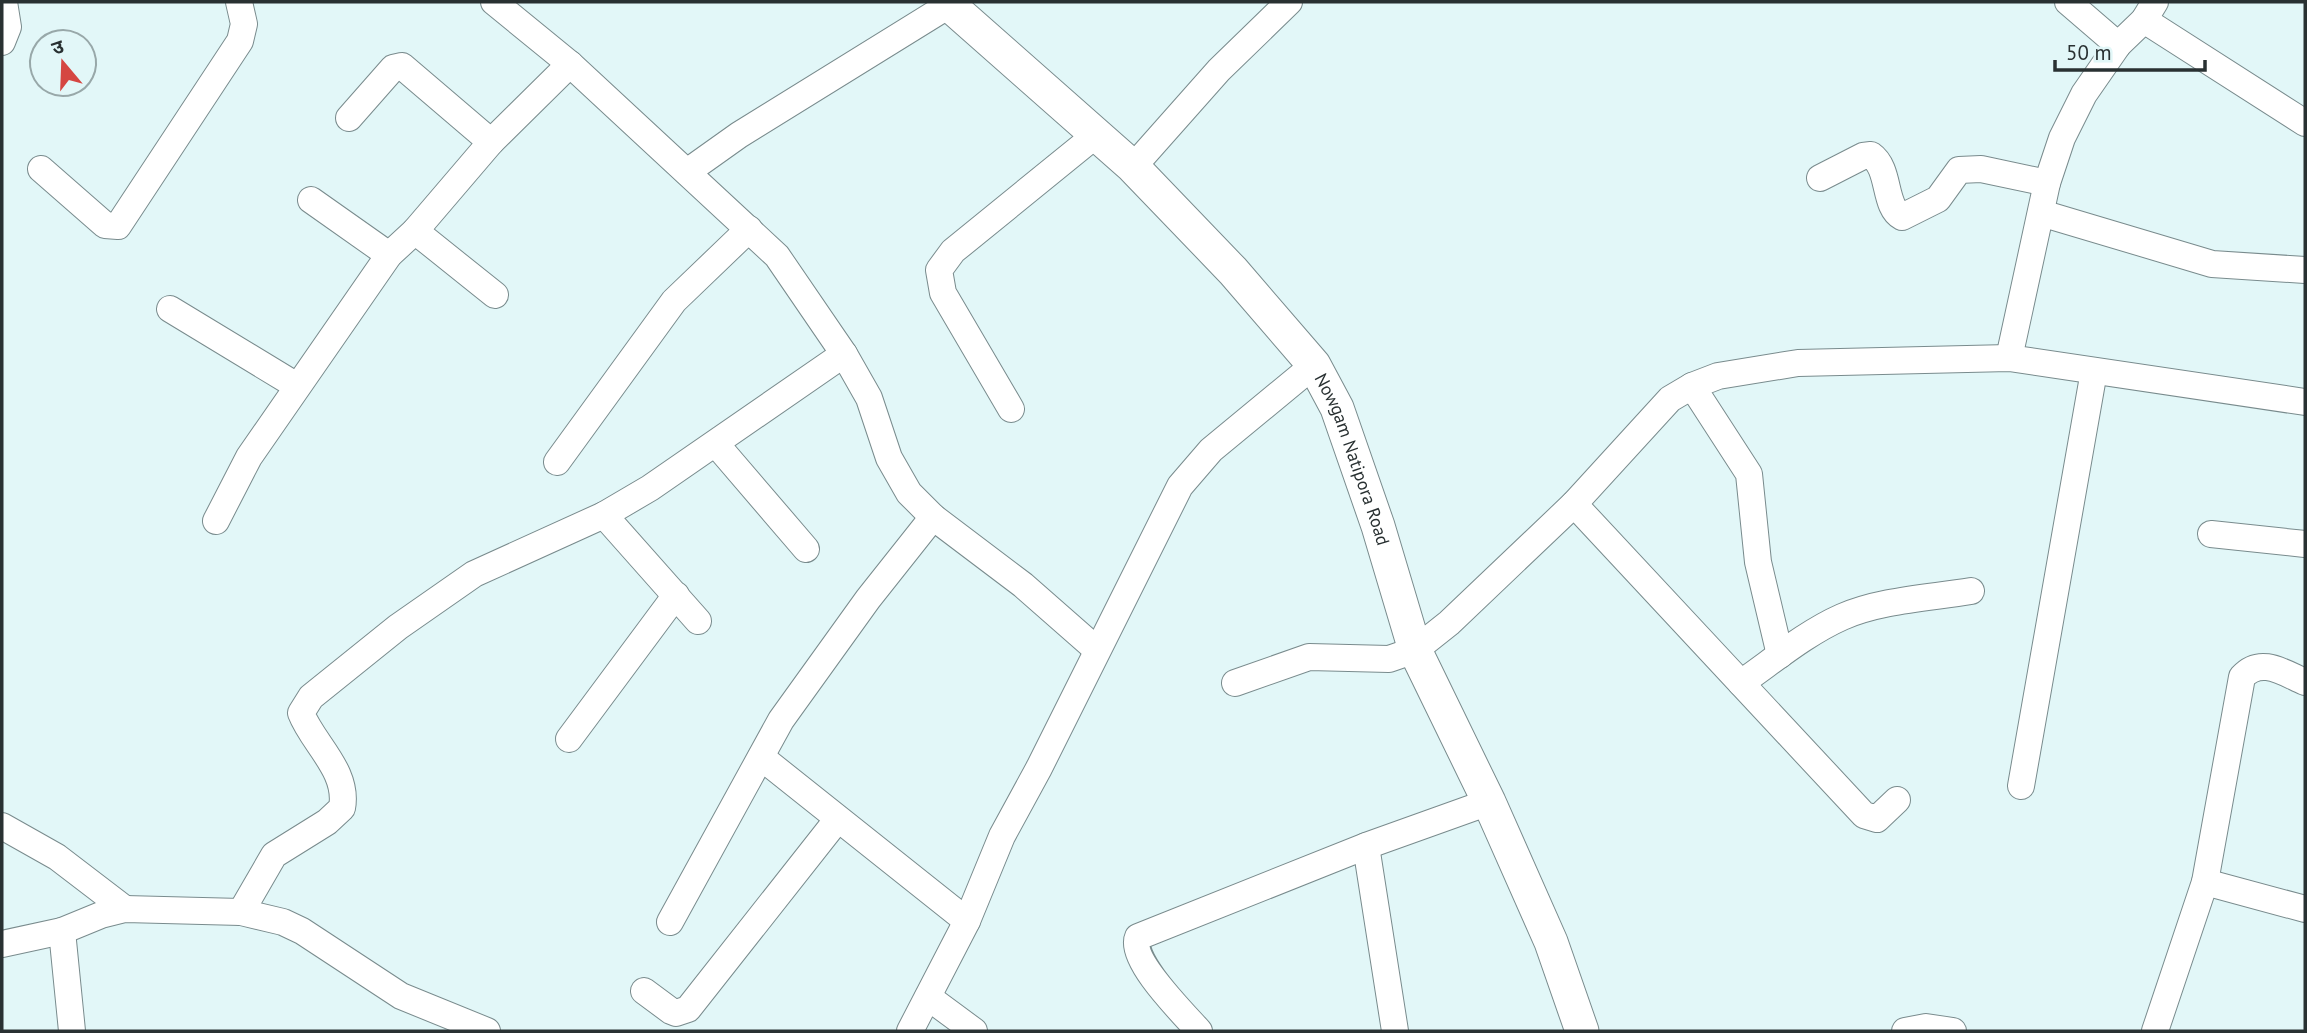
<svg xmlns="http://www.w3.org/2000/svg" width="2307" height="1033" font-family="'PT Sans','Noto Sans Devanagari',sans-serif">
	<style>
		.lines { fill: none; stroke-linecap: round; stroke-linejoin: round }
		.minor-casing { stroke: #798b8d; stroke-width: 28 }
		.major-casing { stroke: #798b8d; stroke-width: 35 }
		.minor { stroke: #fff; stroke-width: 26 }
		.major { stroke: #fff; stroke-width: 33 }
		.labels { text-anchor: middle; stroke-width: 7; stroke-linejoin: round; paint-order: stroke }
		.street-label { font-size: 18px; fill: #293132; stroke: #e2f7f8 }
	</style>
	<rect width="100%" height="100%" fill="#e2f7f8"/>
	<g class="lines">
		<defs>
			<g id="minor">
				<polyline points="494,2 570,64 777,256 844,354 869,398 889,458 909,493 933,517 1023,585 1097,650"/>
				<polyline points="2068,2 2118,45"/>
				<polyline points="2144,20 2305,123"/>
				<polyline points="2,42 8,27 4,2"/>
				<polyline points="349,118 393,68 402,66 491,142"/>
				<polyline points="1133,167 1219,70 1289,2"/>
				<polyline points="41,169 105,225 118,226 240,41 244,24 239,2"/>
				<polyline points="687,172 739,135 949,5"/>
				<path d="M1820,178l43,-22 8,-1c20,14 12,52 31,62l36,-18 21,-29 22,-1 66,14"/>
				<polyline points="311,200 389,255"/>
				<polyline points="2041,213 2212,264 2305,270"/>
				<polyline points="415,231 495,295"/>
				<polyline points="170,309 297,386"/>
				<polyline points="2009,358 2047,183 2062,138 2084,94 2118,45 2144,20 2155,2"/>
				<polyline points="1692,386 1749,474 1758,562 1780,655"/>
				<polyline points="1011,409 943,293 939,270 953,251 1097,134"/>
				<polyline points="716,444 806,549"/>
				<polyline points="557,462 674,301 749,229"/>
				<polyline points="1574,504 1864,815 1877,819 1897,800"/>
				<polyline points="604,515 698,621"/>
				<polyline points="216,521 249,457 389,255 415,231 491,142 570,64"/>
				<polyline points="2211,534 2305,544"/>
				<polyline points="1235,683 1309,657 1389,659 1415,650 1449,623 1574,504 1670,399 1692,386 1718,376 1798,363 2009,358 2305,402"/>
				<path d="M1741,683c33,-23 65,-50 101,-66 39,-17 87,-19 129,-26"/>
				<polyline points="569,739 676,595"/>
				<polyline points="761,757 967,921"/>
				<polyline points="2021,786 2094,371"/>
				<polyline points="2,826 57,857 125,909"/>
				<polyline points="1366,846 1395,1031"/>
				<polyline points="2205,882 2305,909"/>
				<path d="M241,912l33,-57 53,-33 15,-14c7,-37 -29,-64 -41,-95l10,-16 87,-70 76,-53 130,-59 46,-27 194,-134"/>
				<polyline points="670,922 781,720 868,599 933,517"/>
				<polyline points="62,931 72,1031"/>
				<polyline points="2,944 62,931 101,915 125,909 241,912 283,922 302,931 401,996 487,1031"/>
				<polyline points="644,991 671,1011 676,1013 688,1009 837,820"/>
				<polyline points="928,997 974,1031"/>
				<polyline points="910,1031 967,921 1002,836 1039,768 1180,486 1211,450 1314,365"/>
				<path d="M1199,1031c-15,-17 -71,-72 -61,-94l228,-91 123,-44"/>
				<polyline points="1905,1031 1926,1027 1953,1031"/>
				<path d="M2155,1031l50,-149 37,-205c19,-21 42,-4 63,5"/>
			</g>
			<g id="major">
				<path id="s1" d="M946,2l187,165 100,104 81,94 23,43 41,118 37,124 74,152 62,140 31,89"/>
			</g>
		</defs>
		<use href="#minor" class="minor-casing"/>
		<use href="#major" class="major-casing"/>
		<use href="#minor" class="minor"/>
		<use href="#major" class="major"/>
	</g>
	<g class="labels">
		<g class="street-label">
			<text dy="6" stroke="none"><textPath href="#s1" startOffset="620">Nowgam Natipora Road</textPath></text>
		</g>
	</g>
	<rect width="2307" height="1033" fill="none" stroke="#293132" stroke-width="7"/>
	<g transform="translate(63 63) rotate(341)"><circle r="33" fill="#e2f7f8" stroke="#98a8a9" stroke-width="2"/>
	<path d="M0-5L12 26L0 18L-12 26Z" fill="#d54642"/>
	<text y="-10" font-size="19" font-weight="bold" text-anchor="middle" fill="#293132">उ</text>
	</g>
	<path d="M2055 60v10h150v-10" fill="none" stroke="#293132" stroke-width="3.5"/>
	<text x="2066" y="60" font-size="21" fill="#293132" stroke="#e2f7f8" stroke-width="5" paint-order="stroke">50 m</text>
</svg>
